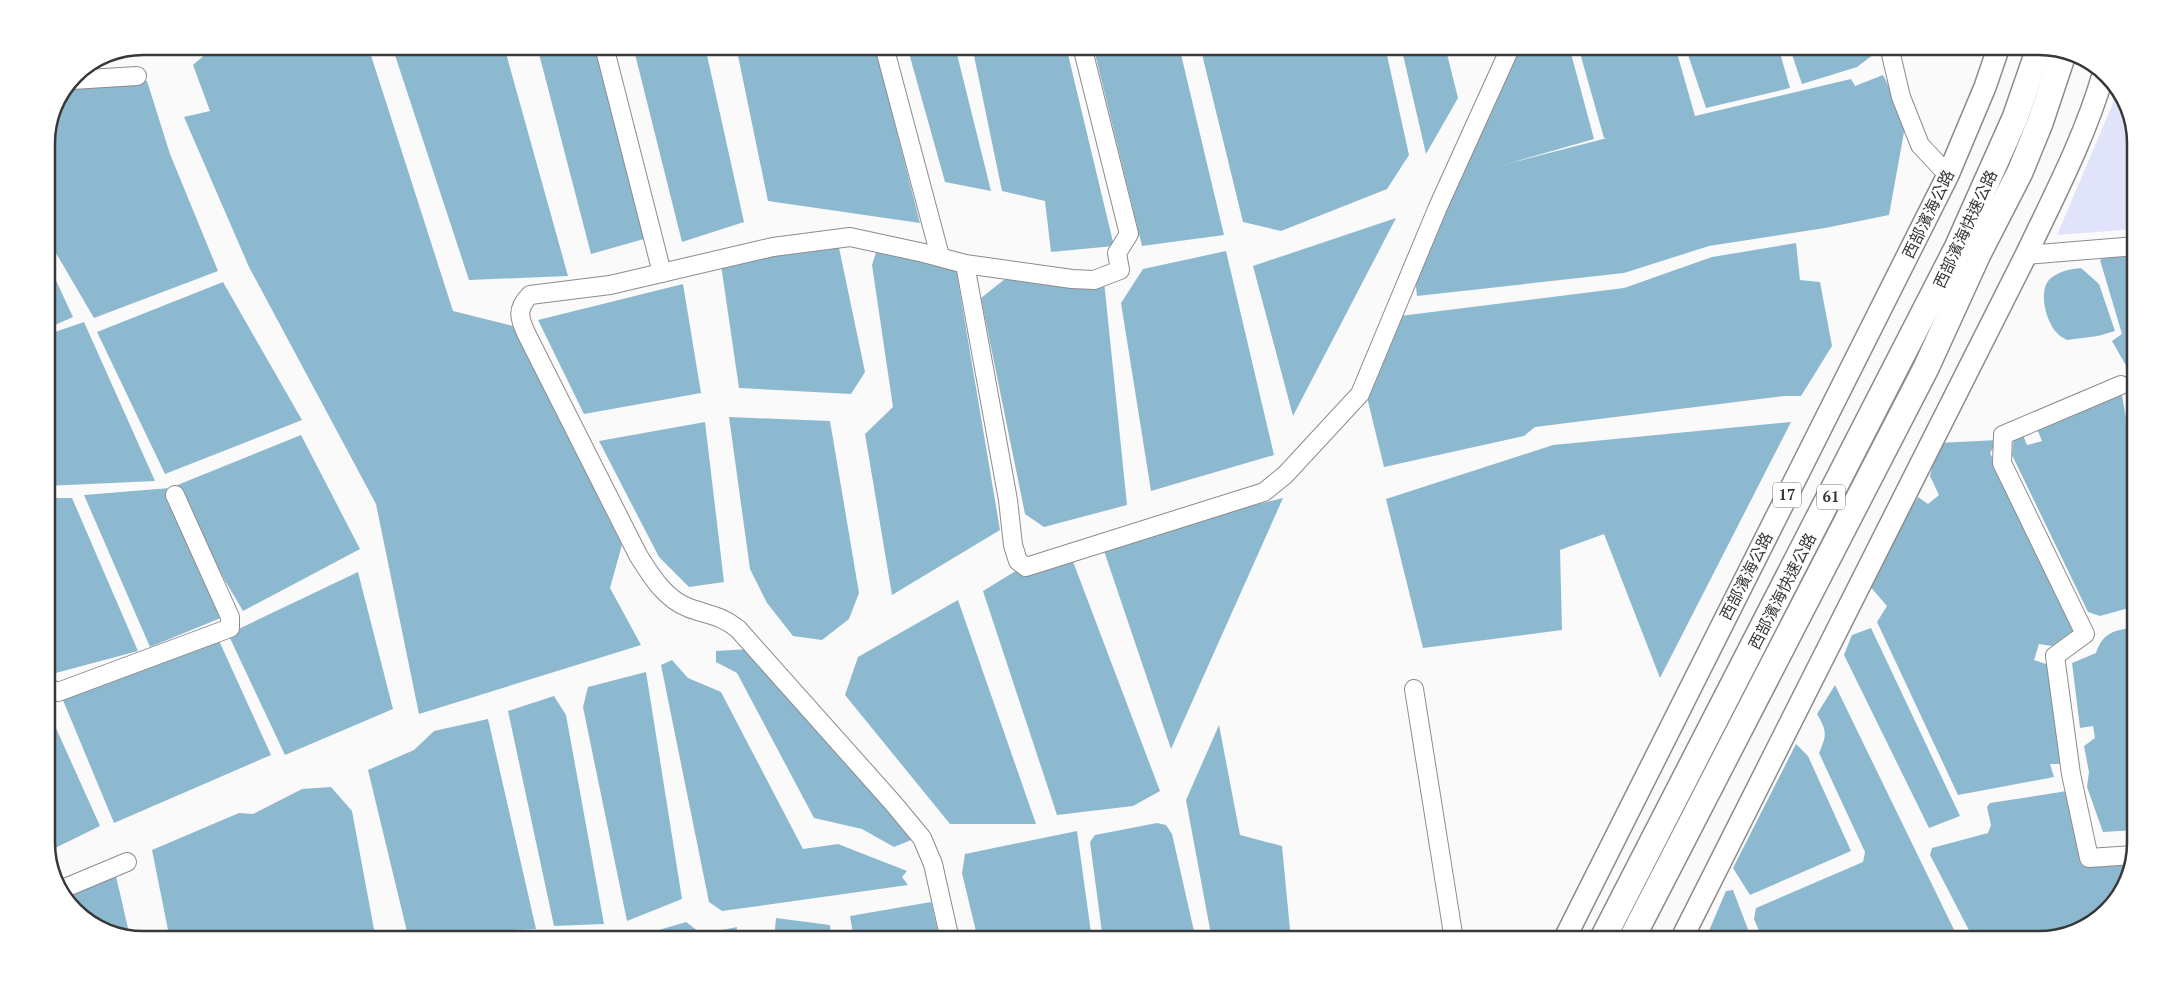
<svg xmlns="http://www.w3.org/2000/svg" width="2182" height="986" font-family="'PT Serif','Noto Sans TC',serif">
	<style>
		.green { fill: #e0e3fa }
		.water { fill: #8db9d0 }
		.lines { fill: none; stroke-linecap: round; stroke-linejoin: round }
		.minor-casing { stroke: #8c8c8d; stroke-width: 20 }
		.major-casing { stroke: #8c8c8d; stroke-width: 24 }
		.highway-casing { stroke: #8c8c8d; stroke-width: 28 }
		.minor { stroke: #fff; stroke-width: 18 }
		.major { stroke: #fff; stroke-width: 21 }
		.highway { stroke: #fff; stroke-width: 25 }
		.labels { text-anchor: middle; stroke-width: 4.5; stroke-linejoin: round; paint-order: stroke }
		.shield { fill: #fff; stroke: #747474; stroke-width: 1 }
		.shield-label { font-size: 15px; font-weight: bold; fill: #383839 }
		.street-label { font-size: 16px; fill: #383839; stroke: #fff }
		.rim { fill: none; stroke: #383839; stroke-width: 2.5 }
	</style>
	<rect width="100%" height="100%" fill="#fafafb"/>
	<polygon class="green" points="2118,87 2136,137 2136,229 2057,235 2111,108"/>
	<g class="water">
		<polygon points="215,46 368,46 453,311 513,326 622,545 610,588 641,645 419,714 376,504 249,267 184,117 210,111 193,65"/>
		<polygon points="392,46 504,46 568,276 469,280"/>
		<polygon points="537,46 597,46 644,239 591,254"/>
		<polygon points="633,46 705,46 744,222 682,242"/>
		<polygon points="736,46 875,46 920,223 768,201"/>
		<polygon points="907,46 955,46 991,191 945,182"/>
		<polygon points="972,46 1066,46 1114,246 1051,252 1045,201 1002,191"/>
		<polygon points="1093,46 1179,46 1224,235 1142,246"/>
		<polygon points="1200,46 1385,46 1409,155 1387,189 1281,231 1243,222"/>
		<polygon points="1401,46 1445,46 1458,98 1426,154"/>
		<polygon points="1512,46 1569,46 1594,139 1503,165 1607,138 1604,138 1578,46 1675,46 1695,116 1851,79 1855,86 1883,75 1906,121 1889,215 1825,228 1709,246 1624,273 1417,296 1414,268"/>
		<polygon points="1685,46 1778,46 1790,88 1706,108"/>
		<polygon points="1789,46 1882,46 1882,48 1857,67 1802,84"/>
		<polygon points="147,81 170,154 218,271 94,318 46,236 46,137 70,85"/>
		<polygon points="1396,218 1293,416 1253,266"/>
		<polygon points="838,243 865,372 851,394 739,388 721,265"/>
		<polygon points="879,243 956,269 1000,530 892,595 865,434 893,407 872,265"/>
		<polygon points="1796,243 1800,280 1820,282 1832,346 1801,396 1784,396 1535,427 1524,436 1384,467 1364,385 1392,317 1624,288 1712,257"/>
		<polygon points="2136,243 2136,383 2112,341 2122,334 2100,260"/>
		<polygon points="1226,251 1274,455 1151,491 1121,303 1143,269"/>
		<polygon points="46,259 73,317 46,329"/>
		<path d="M2081,268l18,16 16,47 -17,5 -31,4c-3,-2 -8,-4 -10,-7 -11,-11 -20,-44 -6,-55 9,-7 19,-9 30,-10z"/>
		<polygon points="1015,271 1104,281 1127,505 1044,527 1025,514 981,298"/>
		<polygon points="223,282 302,420 165,474 97,332"/>
		<polygon points="683,284 701,393 584,414 538,320"/>
		<polygon points="84,322 155,481 46,486 46,335"/>
		<polygon points="2122,395 2136,477 2136,606 2100,616 2088,612 2012,455 2014,436 2023,435 2027,445 2042,441 2037,429"/>
		<polygon points="729,417 830,421 859,593 849,619 822,640 793,636 767,603 750,569"/>
		<polygon points="705,422 724,582 689,587 659,557 599,441"/>
		<polygon points="1791,422 1660,678 1604,534 1560,550 1562,630 1423,648 1386,499 1553,445"/>
		<polygon points="301,435 360,549 243,611 174,494 228,615 150,647 84,495 170,488"/>
		<polygon points="1998,440 1990,453 2074,630 2052,646 2039,644 2034,660 2049,665 2064,764 2050,764 2054,777 1958,795 1877,622 1887,606 1868,584 1918,497 1928,504 1939,495 1930,476 1938,443"/>
		<polygon points="46,498 72,498 138,651 52,674 46,661"/>
		<polygon points="1283,498 1171,749 1101,542"/>
		<polygon points="1069,551 1160,791 1133,806 1057,815 983,591 1014,572"/>
		<polygon points="358,572 393,709 285,755 228,634"/>
		<polygon points="958,600 1036,824 950,824 845,695 858,657"/>
		<path d="M2136,627v203l-33,2 -16,-45 2,-15 -5,-26 11,-8 -2,-12 -13,2 -8,-65 24,-10c7,-21 19,-23 40,-26z"/>
		<polygon points="1871,628 1960,816 1929,828 1844,655 1852,635"/>
		<polygon points="216,634 271,755 114,823 60,693"/>
		<polygon points="750,649 916,838 894,847 862,829 814,818 737,673 716,662 716,651"/>
		<polygon points="672,660 688,678 721,692 803,849 838,844 907,871 902,877 908,885 722,911 709,902 661,665"/>
		<polygon points="646,672 682,899 627,921 583,707 588,687"/>
		<path d="M1835,685l124,255h-196l-9,-21 2,-11 107,-46 2,-10 -46,-99c8,-18 8,-22 -2,-39z"/>
		<polygon points="554,696 566,715 604,924 554,926 508,711"/>
		<polygon points="46,706 100,826 47,852 46,850"/>
		<polygon points="488,719 536,929 488,931 447,940 409,940 368,770 414,750 434,731"/>
		<polygon points="1219,725 1240,835 1282,846 1291,940 1212,940 1186,800"/>
		<polygon points="1796,744 1808,756 1851,851 1750,895 1733,868"/>
		<polygon points="331,787 352,811 376,940 170,940 152,850 239,813 253,814 302,789"/>
		<polygon points="2067,791 2086,850 2134,854 2128,881 2093,924 2040,940 1974,940 1930,855 1932,848 1988,833 1991,825 1987,807 1990,803"/>
		<polygon points="1157,823 1166,825 1172,834 1196,940 1103,940 1090,842 1095,835"/>
		<polygon points="1077,831 1092,940 978,940 962,873 965,854"/>
		<polygon points="113,863 130,937 105,932 63,897"/>
		<polygon points="1733,890 1752,940 1705,940 1726,891"/>
		<polygon points="931,902 940,940 854,940 850,916"/>
		<polygon points="776,918 830,925 831,940 774,940"/>
		<polygon points="686,922 702,934 737,927 735,940 625,940"/>
	</g>
	<g class="lines">
		<defs>
			<g id="minor">
				<polyline points="604,46 662,273"/>
				<polyline points="884,46 940,256"/>
				<polyline points="1889,46 1901,97 1920,145 1948,175"/>
				<polyline points="72,80 137,76"/>
				<polyline points="2026,255 2136,246"/>
				<polyline points="965,264 1008,500 1013,545 1018,561 1026,567 1264,492 1285,475 1360,394 1438,207 1511,46"/>
				<polyline points="2121,385 2003,435 2002,463 2085,634 2055,656 2071,774 2089,858 2133,855"/>
				<polyline points="46,687 58,692 230,628 230,617 175,495"/>
				<polyline points="1414,689 1454,940"/>
				<polyline points="60,890 127,862"/>
				<path d="M950,940l-17,-76 -11,-26 -29,-35 -155,-174c-17,-14 -30,-14 -49,-21 -24,-9 -38,-32 -51,-53l-111,-220c-8,-17 -11,-26 3,-40l80,-10 163,-38 77,-10 74,16 41,11 107,15 22,1 26,-10 -3,-17 12,-19 -47,-188"/>
			</g>
			<g id="major">
				<polyline points="1564,940 1948,175 1985,87 1999,46"/>
				<path d="M1681,940l345,-685c28,-59 59,-118 77,-180"/>
			</g>
			<g id="highway">
				<polyline points="1602,940 1957,248 2015,118 2040,46"/>
				<polyline points="1631,940 1926,368 1978,254 2020,172 2040,123 2064,51"/>
			</g>
		</defs>
		<use href="#minor" class="minor-casing"/>
		<use href="#major" class="major-casing"/>
		<use href="#highway" class="highway-casing"/>
		<use href="#minor" class="minor"/>
		<use href="#major" class="major"/>
		<use href="#highway" class="highway"/>
	</g>
	<g class="labels">
		<g class="shield">
			<rect x="1773" y="482.5" width="28" height="25" rx="4"/>
			<rect x="1817" y="484.5" width="28" height="25" rx="4"/>
		</g>
		<g class="shield-label">
			<text x="1787" y="500">17</text>
			<text x="1831" y="502">61</text>
		</g>
		<g class="street-label">
			<text transform="translate(1928 214) rotate(-64)" y="6">西部濱海公路</text>
			<text transform="translate(1965 229) rotate(-65)" y="6">西部濱海快速公路</text>
			<text transform="translate(1746 576) rotate(-63)" y="6">西部濱海公路</text>
			<text transform="translate(1782 591) rotate(-63)" y="6">西部濱海快速公路</text>
		</g>
	</g>
	<path d="M0 0H2182V986H0ZM143 55H2039A88 88 0 0 1 2127 143V843A88 88 0 0 1 2039 931H143A88 88 0 0 1 55 843V143A88 88 0 0 1 143 55Z" fill="#fff" fill-rule="evenodd"/>
	<path class="rim" d="M143 55H2039A88 88 0 0 1 2127 143V843A88 88 0 0 1 2039 931H143A88 88 0 0 1 55 843V143A88 88 0 0 1 143 55Z"/>
</svg>
